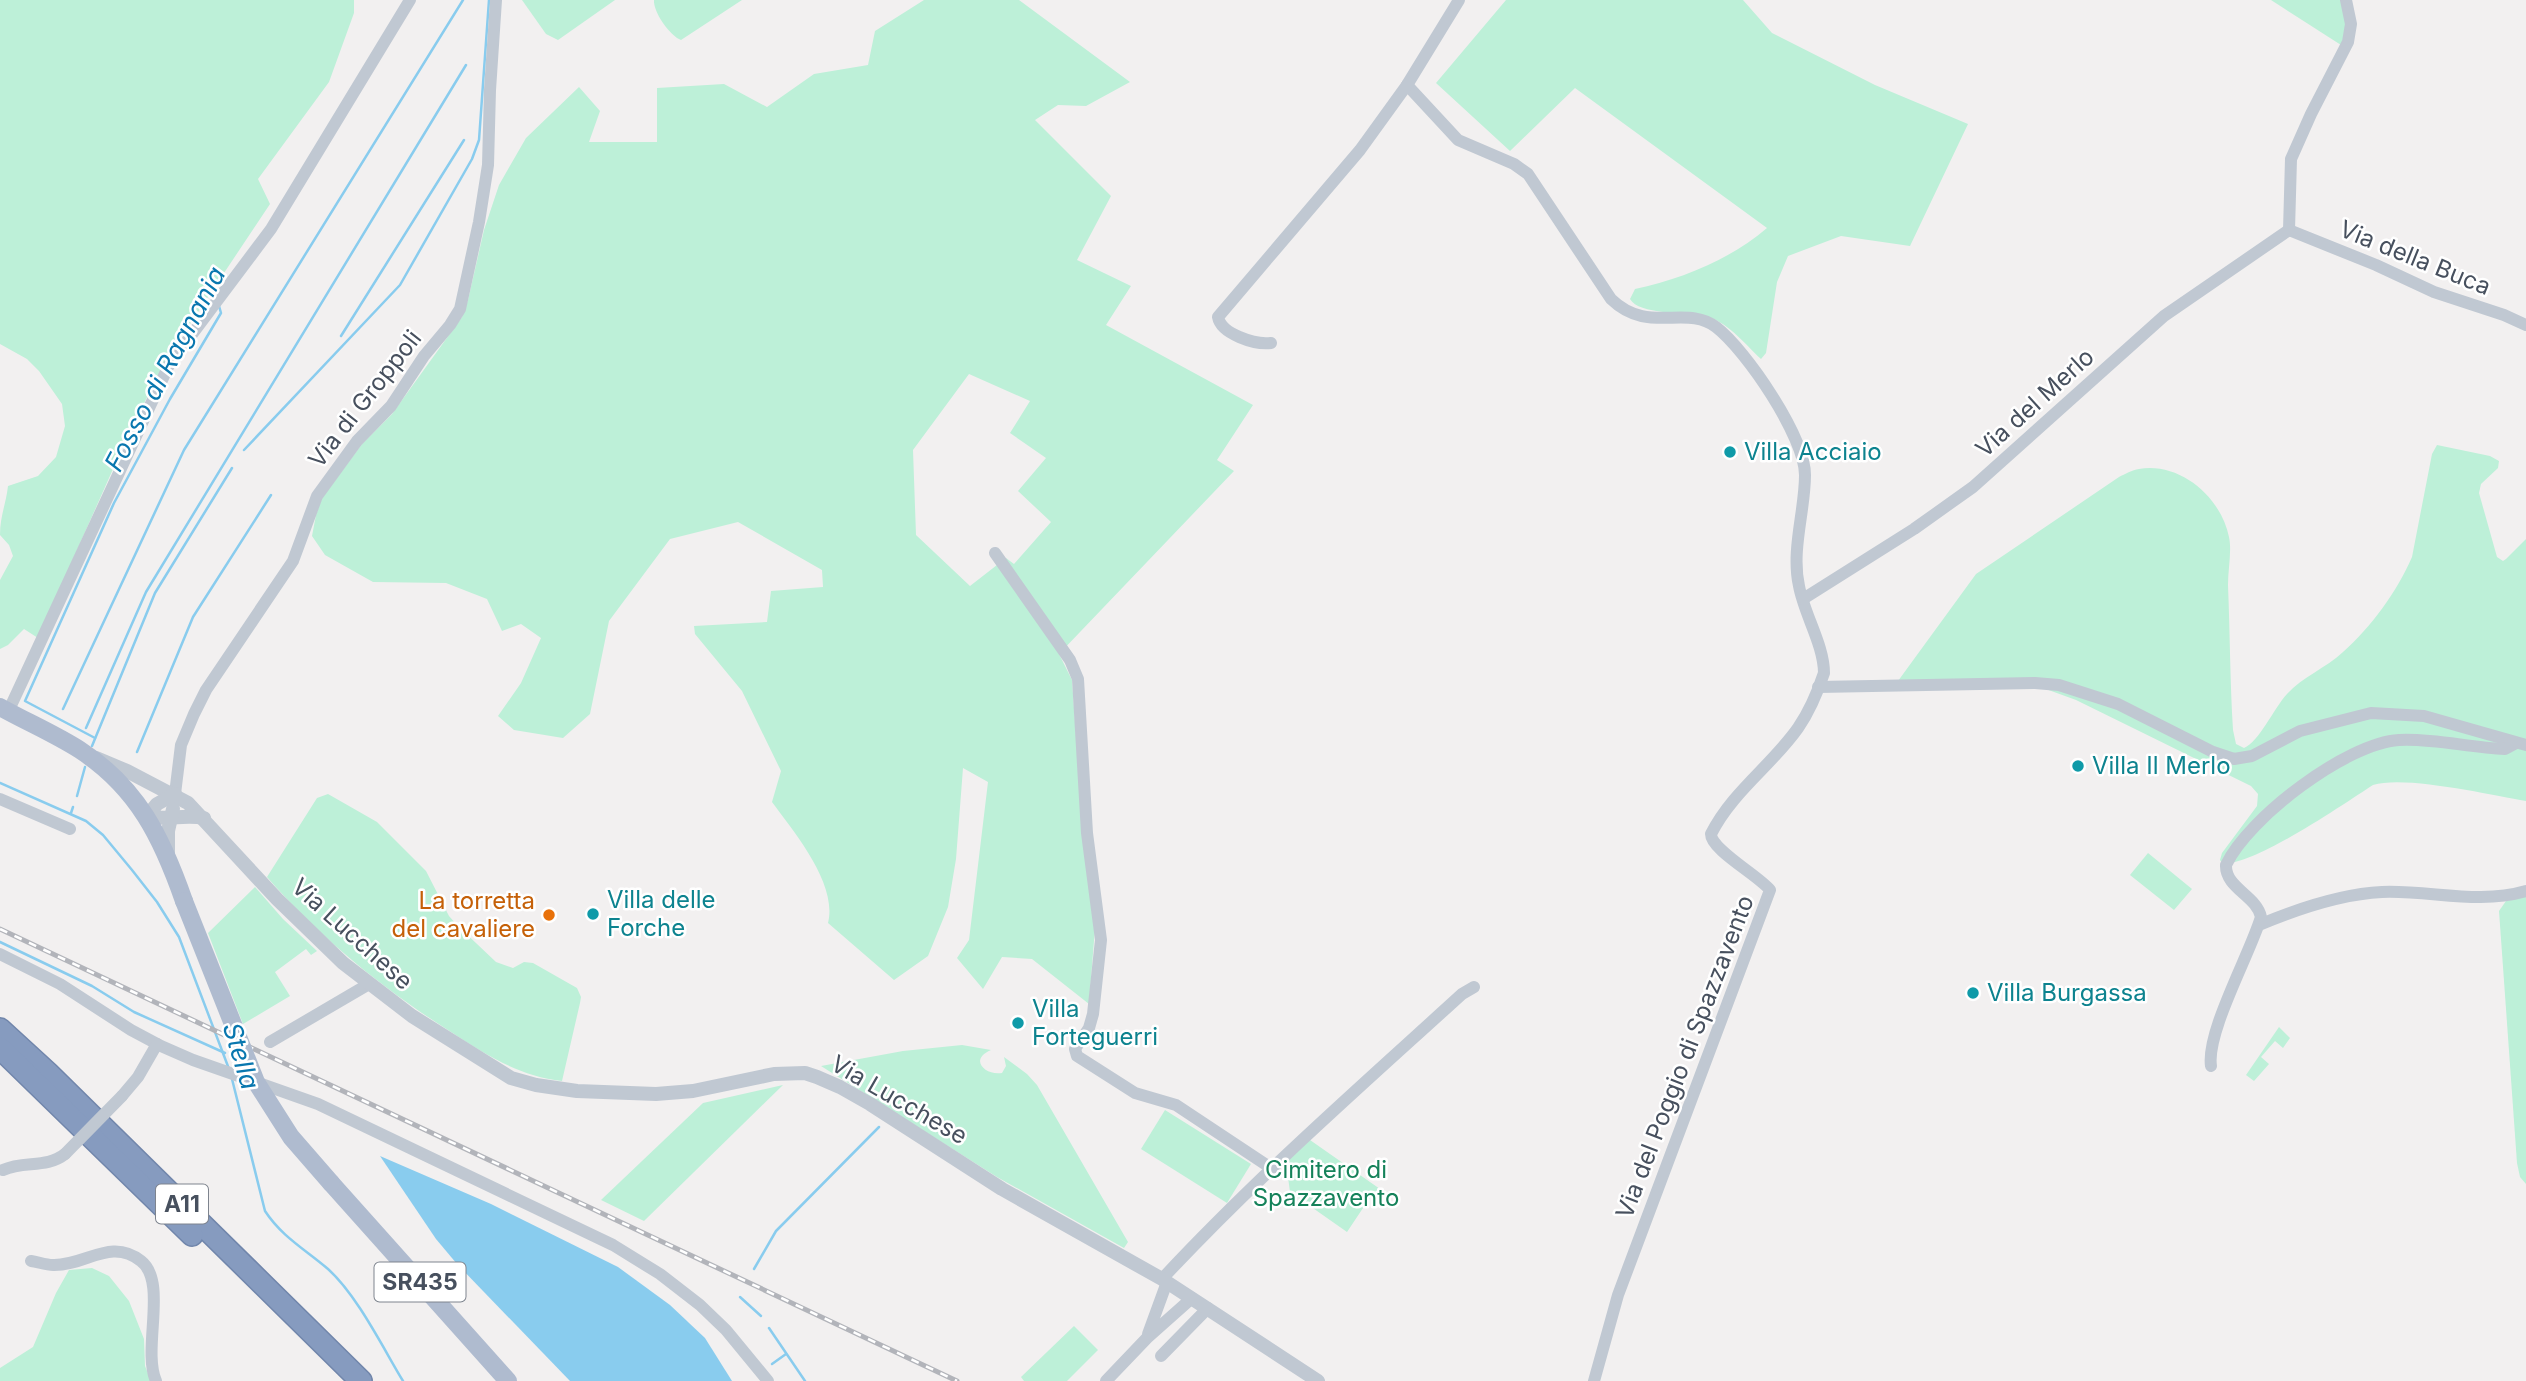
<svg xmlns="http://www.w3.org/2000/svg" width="2526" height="1381" font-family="Inter,sans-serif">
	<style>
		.green { fill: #bdf0d8; fill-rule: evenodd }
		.water { fill: #89ccee }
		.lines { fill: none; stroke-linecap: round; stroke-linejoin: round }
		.stream { stroke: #89ccee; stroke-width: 2.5 }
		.motorway-casing { stroke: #7186ab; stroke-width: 24 }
		.minor { stroke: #c0c8d2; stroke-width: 12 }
		.tertiary { stroke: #c0c8d2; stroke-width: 14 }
		.primary { stroke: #afbbcf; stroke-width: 18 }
		.motorway { stroke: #869bbf; stroke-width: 21 }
		.rail-casing { stroke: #b2b4ba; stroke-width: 5 }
		.rail { stroke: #fff; stroke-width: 2.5; stroke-dasharray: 8; stroke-linecap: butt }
		.minor-bridge { stroke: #c0c8d2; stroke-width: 12 }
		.primary-bridge { stroke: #afbbcf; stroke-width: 18 }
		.culture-dot { fill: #0f9aa8; stroke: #fff; stroke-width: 2.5 }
		.food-dot { fill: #e8710a; stroke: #fff; stroke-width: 2.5 }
		.labels { text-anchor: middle; stroke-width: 5; stroke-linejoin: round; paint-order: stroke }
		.shield { fill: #fff; stroke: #7e848e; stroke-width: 2 }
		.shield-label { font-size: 23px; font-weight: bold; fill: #47505e }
		.street-label { font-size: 24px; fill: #47505e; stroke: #fff }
		.culture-label { font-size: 24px; fill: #0d838f; stroke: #fff; text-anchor: start }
		.food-label { font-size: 24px; fill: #c56008; stroke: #fff; text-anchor: end }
		.park-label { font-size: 24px; fill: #15825a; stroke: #fff }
		.water-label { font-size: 26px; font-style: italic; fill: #0977af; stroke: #fff }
	</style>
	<rect width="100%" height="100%" fill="#f2f0f0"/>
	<g class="green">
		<path d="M0,0h354v13l-25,69 -71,97 12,25 -88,132 -27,45 -30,61 -87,196 -14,-9 -16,16 -8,4v-69l13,-24 -4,-11 -9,-10c0,-19 6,-31 8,-49l30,-10 18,-19 9,-31 -3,-22 -23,-33 -12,-12 -27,-15z"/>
		<polygon points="522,0 615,0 558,40 546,34"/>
		<path d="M654,0h88l-61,40c-11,-4 -28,-28 -27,-40z"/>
		<path d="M924,0h95l111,82 -44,24 -28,-1 -23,15 76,76 -34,64 54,26 -25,39 147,80 -36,55 17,11 -175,183 13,26 10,139 13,109 -6,76 -57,-45 -30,-2 -19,32 -26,-31 12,-18 19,-158 -25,-14 -7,91 -8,48 -20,49 -34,24 -66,-57c10,-39 -34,-91 -56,-121l9,-31 -39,-80 -47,-57 -1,-8 73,-4 4,-31 52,-4 -1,-17 -84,-48 -68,17 -61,82 -19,93 -27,24 -49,-8 -16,-14 23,-33 20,-45 -20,-14 -19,7 -15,-32 -41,-16 -73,-1 -48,-27 -13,-19 4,-21 6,-17 40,-54 30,-30 70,-97 6,-17 16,-70 15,-45 27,-47 53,-51 21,24 -11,31h68v-54l67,-4 43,23 47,-33 54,-9 7,-34zM969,374l61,27 -20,32 36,25 -28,33 33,31 -37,42 -8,-6 -36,28 -54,-51 -3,-85z"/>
		<path d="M1506,0h237l29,33 103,52 93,39 -58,122 -69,-10 -53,20 -11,26 -11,71 -5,6c-17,-16 -35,-39 -57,-43 -19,-4 -65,-1 -74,-17l5,-10c47,-10 96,-30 132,-61l-192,-140 -65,63 -74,-68z"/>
		<polygon points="2271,0 2343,0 2347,29 2341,45"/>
		<path d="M2437,445l53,11 9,5 -1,7 -17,16 -2,9 18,64 6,4 3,-2 20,-20v262c-36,-6 -121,-26 -153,-16 -28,18 -122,83 -151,78l-2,-3 2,-7 35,-47 1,-12 -7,-8 -175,-86 -55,-20 -123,1 78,-107 143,-97c6,-3 13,-7 20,-8 41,-7 82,28 90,68 3,14 -1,32 -1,48 2,48 2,96 5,145l3,14 8,4c15,-6 30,-40 43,-54 15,-17 39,-26 56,-42 28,-25 54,-60 69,-95l20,-103z"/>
		<path d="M328,794l49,28 49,49 23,45 8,9 39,37 17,6 11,-6 9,1 44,25 4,9 -1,6 -18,78c-43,-5 -76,-26 -111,-49 -68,-43 -132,-95 -184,-155l50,-79z"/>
		<polygon points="2148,853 2192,889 2174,910 2130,875"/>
		<polygon points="255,887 283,919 317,951 311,955 306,949 275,972 290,996 243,1024 208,933"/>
		<polygon points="2526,895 2526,1184 2520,1177 2517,1163 2499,911 2506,901"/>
		<polygon points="2279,1027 2290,1038 2283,1048 2275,1041 2261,1057 2269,1064 2254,1081 2246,1075"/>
		<path d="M962,1045l29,5c-23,10 -5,26 11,23l4,-7 -2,-9 23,17 10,11 91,157 -4,6 -127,-71 -176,-111 82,-15z"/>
		<polygon points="783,1085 644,1221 601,1200 703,1103"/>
		<polygon points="1165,1110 1251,1164 1227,1203 1141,1149"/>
		<polygon points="1310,1140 1380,1189 1374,1197 1371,1196 1347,1232 1290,1192 1286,1162"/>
		<polygon points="92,1268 109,1276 129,1301 144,1339 145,1366 151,1381 0,1381 0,1368 33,1347 56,1293 69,1270"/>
		<polygon points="1074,1326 1098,1350 1067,1381 1024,1381 1021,1377"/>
	</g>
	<polygon class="water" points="380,1156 491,1204 618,1267 670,1305 705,1338 732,1381 570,1381 457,1264 436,1239"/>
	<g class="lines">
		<g class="stream">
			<polyline points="341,336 464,140"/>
			<polyline points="244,450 400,285 472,159 479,140 489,0"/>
			<polyline points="63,709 184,450 463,0"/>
			<polyline points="86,728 146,592 466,65"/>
			<polyline points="95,738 25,701 114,503 170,399 221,313 219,306"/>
			<polyline points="92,746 155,593 232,468"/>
			<polyline points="137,752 193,617 271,495"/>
			<polyline points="0,783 86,821 103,835 132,870 157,902 179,937 229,1069"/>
			<polyline points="77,796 85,767"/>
			<polyline points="71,813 73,807"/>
			<polyline points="0,942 92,986 134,1012 225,1053"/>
			<path d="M232,1079l33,132c17,26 41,39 63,58 29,26 55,79 75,112"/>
			<polyline points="754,1269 776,1231 879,1127"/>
			<polyline points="740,1297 761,1316"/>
			<polyline points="769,1328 805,1381"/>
			<polyline points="772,1364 786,1354"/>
		</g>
		<defs>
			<g id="motorway">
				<polyline points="0,1029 48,1073 361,1381"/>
				<polyline points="0,1048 192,1235"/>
			</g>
		</defs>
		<use href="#motorway" class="motorway-casing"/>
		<g class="minor">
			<path d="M1407,85l51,55 56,24 14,10 83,125c37,36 75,5 105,28 30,23 89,110 89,148 0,36 -14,75 -6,111 5,28 25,59 25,87 -6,18 -15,39 -26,55 -26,37 -66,64 -87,106 0,16 47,41 59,56l-152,405 -24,86"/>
			<polyline points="2289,230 2376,265 2434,292 2504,315 2526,325"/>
			<polyline points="2289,230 2291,159 2311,114 2348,42 2351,24 2346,0"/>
			<path d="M1271,343c-16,2 -50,-9 -53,-26l142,-167 47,-65 52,-85"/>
			<polyline points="995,553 1070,660 1078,679 1087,833 1101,940 1093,1014 1089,1028 1075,1049 1077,1056 1135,1093 1176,1105 1271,1168"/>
			<polyline points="1803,599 1914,529 1973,487 2164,316 2289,230"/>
			<polyline points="1818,687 2035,683 2059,685 2118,704 2213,752 2234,759 2252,756 2300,731 2371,713 2424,716 2526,745"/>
			<polyline points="8,712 169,365 271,229 410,0"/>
			<polyline points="175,794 181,745 194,714 206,690 293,561 317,496 357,441 391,406 424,356 450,325 460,309 479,222 488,165 490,90 496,0"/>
			<polyline points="0,799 70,829"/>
			<path d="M2259,925c38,-16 81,-31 123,-33 49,-2 96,13 144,-1"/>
			<polyline points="0,954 60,984 131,1030 161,1046 193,1060 318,1104 613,1245 660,1274 700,1305 726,1330 768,1381"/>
			<polyline points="270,1042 369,984"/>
			<path d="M2211,1066c-5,-34 39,-112 50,-149 -4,-21 -36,-29 -35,-52 22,-47 121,-122 173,-125 35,-2 71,8 106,9l11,-6"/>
			<polyline points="122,1096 138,1077 157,1044"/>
			<path d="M3,1170c21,-10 43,-1 62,-16"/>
			<path d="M31,1261c7,1 15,4 22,4 32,1 58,-28 88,-4 27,21 1,88 15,120"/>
			<path d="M1162,1279c94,-101 198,-192 300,-285l12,-7"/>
			<polyline points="1148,1334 1167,1282"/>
			<polyline points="1161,1356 1208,1308"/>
			<polyline points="1106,1381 1147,1338 1192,1298"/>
		</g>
		<g class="tertiary">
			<polyline points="96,758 127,771 188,803 277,899 343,963 412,1016 511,1078 536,1085 577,1091 656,1094 693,1091 774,1074 805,1073 817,1077 840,1087 870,1104 1002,1189 1162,1279 1318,1381"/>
			<path d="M175,794l-18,10 -10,12c20,5 37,-2 57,2"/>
			<polyline points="168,855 168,831 173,809"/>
		</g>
		<g class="primary">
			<path d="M0,707c27,15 55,27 80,43 58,38 82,88 104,151"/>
			<polyline points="331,1183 508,1381"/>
		</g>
		<use href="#motorway" class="motorway"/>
		<defs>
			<polyline id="rail" points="0,929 957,1381"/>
		</defs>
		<use href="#rail" class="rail-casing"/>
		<use href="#rail" class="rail"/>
		<polyline class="minor-bridge" points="65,1154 122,1096"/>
		<polyline class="primary-bridge" points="184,901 256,1082 291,1137 331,1183"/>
	</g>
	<g class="culture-dot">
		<circle cx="1730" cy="452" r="7"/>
		<circle cx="2078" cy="766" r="7"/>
		<circle cx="593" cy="914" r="7"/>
		<circle cx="1973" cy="993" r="7"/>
		<circle cx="1018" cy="1023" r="7"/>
	</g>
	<circle class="food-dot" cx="549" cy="915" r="7"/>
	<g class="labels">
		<g class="shield">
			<rect x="156" y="1184.5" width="52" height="39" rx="5"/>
			<rect x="374.5" y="1262.5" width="91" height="39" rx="5"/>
		</g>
		<g class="shield-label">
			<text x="182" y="1212">A11</text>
			<text x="420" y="1290">SR435</text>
		</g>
		<g class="street-label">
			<text transform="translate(2415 258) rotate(22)" y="8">Via della Buca</text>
			<text transform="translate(365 399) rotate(-52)" y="8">Via di Groppoli</text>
			<text transform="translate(2035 403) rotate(-42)" y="8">Via del Merlo</text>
			<text transform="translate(352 934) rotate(42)" y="8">Via Lucchese</text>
			<text transform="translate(1685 1057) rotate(-69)" y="8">Via del Poggio di Spazzavento</text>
			<text transform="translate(899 1100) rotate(30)" y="8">Via Lucchese</text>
		</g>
		<g class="culture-label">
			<text x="1744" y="460">Villa Acciaio</text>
			<text x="2092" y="774">Villa Il Merlo</text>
			<text x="607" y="908">Villa delle<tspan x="607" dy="28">Forche</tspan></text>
			<text x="1987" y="1001">Villa Burgassa</text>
			<text x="1032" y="1017">Villa<tspan x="1032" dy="28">Forteguerri</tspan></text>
		</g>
		<g class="food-label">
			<text x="535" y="909">La torretta<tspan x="535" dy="28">del cavaliere</tspan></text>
		</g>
		<g class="park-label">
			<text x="1326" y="1178">Cimitero di<tspan x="1326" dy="28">Spazzavento</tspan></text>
		</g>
		<g class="water-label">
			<text transform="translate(165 369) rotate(-62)" y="9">Fosso di Ragnania</text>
			<text transform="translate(241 1056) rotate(73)" y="9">Stella</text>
		</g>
	</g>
</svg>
